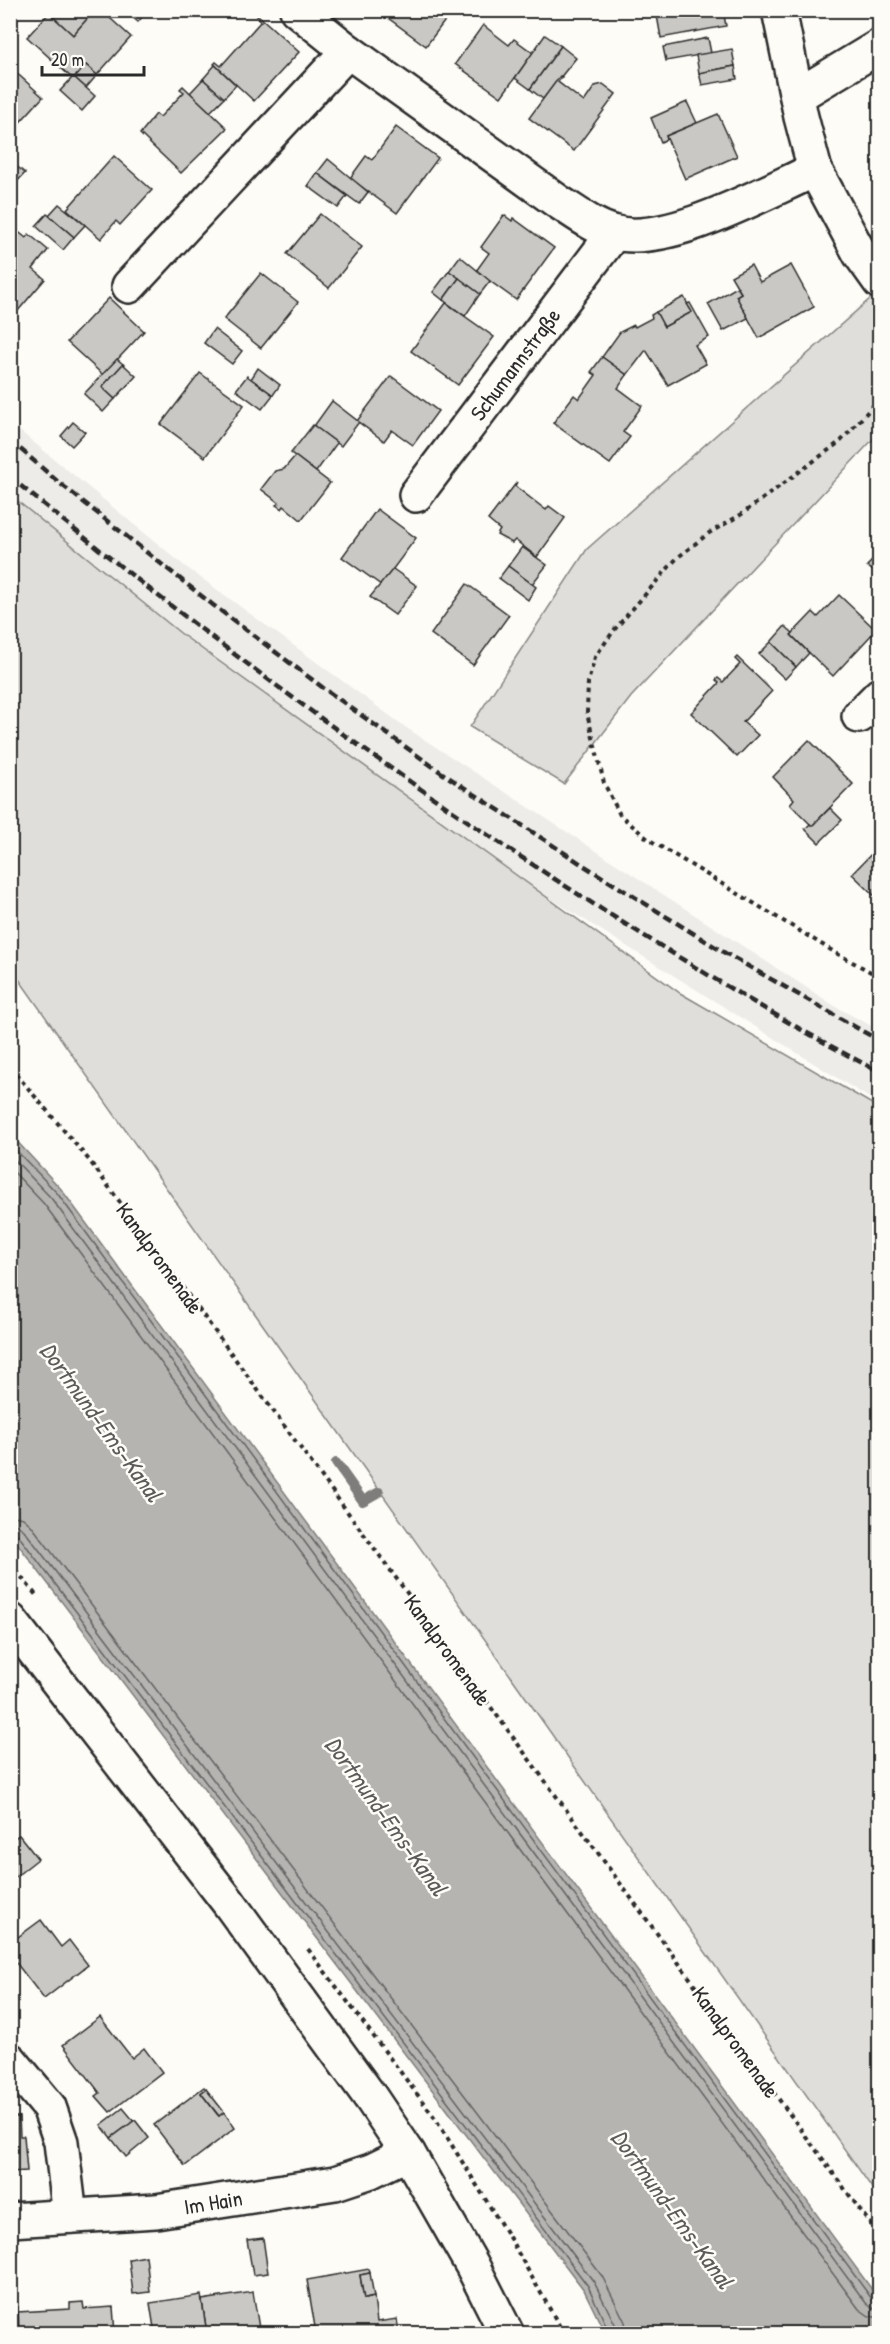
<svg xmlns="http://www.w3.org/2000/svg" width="890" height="2344" font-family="'Patrick Hand',sans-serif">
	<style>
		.built { fill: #edece8 }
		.green { fill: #dfdeda; stroke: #858482; stroke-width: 1.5 }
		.water { fill: #b5b4b1; stroke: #7e7d7b; stroke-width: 1.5 }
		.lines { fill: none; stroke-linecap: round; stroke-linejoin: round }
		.shore { stroke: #626261; stroke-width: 1.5 }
		.stream { stroke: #7e7d7b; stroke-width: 10 }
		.building { fill: #c9c8c4; stroke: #2b2b2b; stroke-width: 1.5 }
		.minor-casing { stroke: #2b2b2b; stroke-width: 38 }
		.path { stroke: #2b2b2b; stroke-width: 4; stroke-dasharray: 4.5 4.5; stroke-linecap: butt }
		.minor { stroke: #fdfcf7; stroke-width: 33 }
		.rail { stroke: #2b2b2b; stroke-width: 4.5; stroke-dasharray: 9 4.5; stroke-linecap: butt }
		.labels { text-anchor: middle; stroke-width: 5; stroke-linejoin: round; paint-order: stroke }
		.street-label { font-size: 22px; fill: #2b2b2b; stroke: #fdfcf7 }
		.water-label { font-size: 24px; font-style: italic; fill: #5b5b5a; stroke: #fdfcf7 }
	</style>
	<rect width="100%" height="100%" fill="#fdfcf7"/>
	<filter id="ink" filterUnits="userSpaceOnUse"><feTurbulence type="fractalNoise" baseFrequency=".0167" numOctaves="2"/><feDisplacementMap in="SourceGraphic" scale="12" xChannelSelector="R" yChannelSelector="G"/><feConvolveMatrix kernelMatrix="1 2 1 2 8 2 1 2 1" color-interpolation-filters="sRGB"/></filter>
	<g filter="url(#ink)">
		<polygon class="built" points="10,423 186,567 408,729 838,1008 879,1030 879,1104 548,897 184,636 11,495"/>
		<g class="green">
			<polygon points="879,291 879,433 631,697 564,784 470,727 587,549"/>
			<polygon points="10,495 184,636 680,993 879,1108 879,2198 11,968"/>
		</g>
		<polygon class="water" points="11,1135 61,1189 879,2299 879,2333 605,2333 584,2290 11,1535"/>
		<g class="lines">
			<g class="shore">
				<polyline points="10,1144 57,1193 872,2299 880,2302"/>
				<polyline points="10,1155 51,1198 866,2303 872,2308 880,2309"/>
				<polyline points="10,1168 44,1204 859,2309 869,2316 880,2318"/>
				<polyline points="10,1515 23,1518 31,1525 602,2276 625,2322 627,2334"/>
				<polyline points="10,1524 17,1525 24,1530 594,2282 616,2326 618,2334"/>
				<polyline points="10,1532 18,1535 588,2286 610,2334"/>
			</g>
			<polyline class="stream" points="336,1463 363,1501 379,1492"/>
		</g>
		<g class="building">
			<polygon points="51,10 95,10 73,35 49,13"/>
			<polygon points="95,10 101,10 131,37 97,75 86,65 73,79 27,37 49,13 73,35"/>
			<polygon points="124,10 148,10 138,22"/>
			<polygon points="393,10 453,10 426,46 388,18"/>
			<polygon points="656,10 723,10 726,26 661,38"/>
			<polygon points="259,16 299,52 254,101 214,64 216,62 221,66 261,21 257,17"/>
			<polygon points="483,25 509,45 514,39 533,53 501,97 455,64"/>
			<polygon points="545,35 561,46 530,89 515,78"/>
			<polygon points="708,38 711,53 666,61 663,47"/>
			<polygon points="561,46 576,58 543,99 530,89"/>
			<polygon points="732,49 735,66 699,73 696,55"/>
			<polygon points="86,65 97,75 86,88 75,78"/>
			<polygon points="215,65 236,85 224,98 203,79"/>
			<polygon points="735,66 737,79 702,85 699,73"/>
			<polygon points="10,67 43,97 10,133"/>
			<polygon points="560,76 562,77 558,82 584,102 595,86 603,84 616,94 574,151 529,118"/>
			<polygon points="72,78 75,78 95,96 82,111 60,91"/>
			<polygon points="203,79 224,98 210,112 190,93"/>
			<polygon points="183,86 227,128 181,173 140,134 156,114 160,117 184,92 180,89"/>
			<polygon points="687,102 697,123 666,136 667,139 661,142 651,118"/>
			<polygon points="718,114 737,156 685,179 666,136"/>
			<polygon points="396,127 438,158 397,213 350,178 366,156 372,160"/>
			<polygon points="114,156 152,190 120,225 116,221 101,239 67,209"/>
			<polygon points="328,159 368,192 359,204 317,173"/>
			<polygon points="10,161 25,173 14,185 10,182"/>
			<polygon points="317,173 347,196 338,208 308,186"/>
			<polygon points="59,204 85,225 74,237 49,215"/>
			<polygon points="47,214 74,237 63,250 36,226"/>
			<polygon points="320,214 362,247 329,288 287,254"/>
			<polygon points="504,215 512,221 513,218 554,248 516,300 476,271 489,253 481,247"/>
			<polygon points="10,225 26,238 29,234 48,250 33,269 45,279 11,319"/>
			<polygon points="460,256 490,281 480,294 449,271"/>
			<polygon points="751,265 760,282 791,265 814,307 759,338 736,296 741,293 731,276"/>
			<polygon points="449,271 459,278 443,300 433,292"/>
			<polygon points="261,273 298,302 261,348 224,319"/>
			<polygon points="459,278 480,294 465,316 443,300"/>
			<polygon points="737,287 741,293 736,296 748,318 723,331 708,304"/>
			<polygon points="684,297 692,312 664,327 656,312"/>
			<polygon points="109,298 144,331 103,375 67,342"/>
			<polygon points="446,303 494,337 458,385 411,351"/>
			<polygon points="690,303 709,337 695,345 706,364 668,385 646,350 627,375 602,357 620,332 634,325 635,327 652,318 651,315 656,312 664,327 692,312 687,304"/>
			<polygon points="214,329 242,351 232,364 204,343"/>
			<polygon points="602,357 627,375 618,388 642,406 623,432 630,437 610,464 553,423 574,395 579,399 596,375 591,372"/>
			<polygon points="117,359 123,364 102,387 115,399 103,412 84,394"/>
			<polygon points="123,364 136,376 115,399 102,387"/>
			<polygon points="258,368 280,385 273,395 251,379"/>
			<polygon points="200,373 244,405 205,457 161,424"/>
			<polygon points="247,376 273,395 262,409 236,390"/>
			<polygon points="391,376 438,411 413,445 392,430 384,441 357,421"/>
			<polygon points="332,401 359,422 341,446 314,426"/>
			<polygon points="73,422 85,432 72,446 61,436"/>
			<polygon points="313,425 337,443 316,472 291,453"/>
			<polygon points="295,456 330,483 301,520 284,506 282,509 276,505 279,503 261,489 275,471 284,469"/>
			<polygon points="517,482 515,486 546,510 549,506 565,518 537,557 515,540 512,543 497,535 500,530 488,520"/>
			<polygon points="377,509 416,538 381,585 342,557"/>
			<polygon points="522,547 547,565 532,584 508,566"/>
			<polygon points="880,553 880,577 867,566"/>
			<polygon points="508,566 536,587 528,600 499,578"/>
			<polygon points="393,569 417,586 395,615 370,597"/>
			<polygon points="467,584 509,615 473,665 431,634"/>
			<polygon points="839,595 876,630 833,676 791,635 813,612 818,617"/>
			<polygon points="785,626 793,633 791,635 809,653 796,667 771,642"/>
			<polygon points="771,642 796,667 785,679 759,654"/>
			<polygon points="737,657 772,691 743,722 758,735 737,757 691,713 719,683 716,680 718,678 723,682 740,664 735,659"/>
			<polygon points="809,740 853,784 812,826 790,804 794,799 773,777"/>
			<polygon points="830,808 842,820 819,843 805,829 810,824 812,826"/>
			<polygon points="879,846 880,846 880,901 852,874"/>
			<polygon points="19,1835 38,1859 10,1881 10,1841"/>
			<polygon points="41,1920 61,1947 69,1940 88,1965 44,1999 10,1955 10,1943"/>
			<polygon points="100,2017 132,2058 144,2048 162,2072 110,2112 96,2096 100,2093 63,2045"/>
			<polygon points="204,2087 206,2089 201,2093 217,2114 219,2116 224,2112 235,2128 185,2166 154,2125"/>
			<polygon points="206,2089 224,2112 219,2116 201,2093"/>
			<polygon points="123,2108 134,2121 111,2138 101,2125"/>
			<polygon points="10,2114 13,2114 13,2117 19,2117 20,2136 24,2136 27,2171 10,2172"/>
			<polygon points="135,2120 149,2138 126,2157 111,2138"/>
			<polygon points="263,2238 268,2273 253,2275 247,2240"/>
			<polygon points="146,2256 150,2292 133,2294 129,2259"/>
			<polygon points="369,2269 370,2273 360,2275 364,2299 374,2297 377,2322 397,2319 399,2334 306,2334 305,2328 315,2327 307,2280"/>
			<polygon points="370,2273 374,2297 364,2299 360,2275"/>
			<polygon points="253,2292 260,2334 207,2334 202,2300"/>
			<polygon points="201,2295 207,2334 155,2334 150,2303"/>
			<polygon points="83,2302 84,2309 113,2307 115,2334 19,2334 17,2312 70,2309 70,2303"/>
			<polygon points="10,2307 18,2307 19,2334 10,2334"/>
			<polygon points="305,2328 306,2334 279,2334 279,2332"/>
		</g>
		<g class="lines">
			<defs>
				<g id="minor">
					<path d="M297,10l51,41 209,150c18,11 35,25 56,31 51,17 154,-41 202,-62"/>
					<polyline points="779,10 801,117 815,170 860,254 880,282"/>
					<polyline points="797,96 880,46"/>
					<polyline points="129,286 348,51"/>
					<polyline points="416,495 614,233"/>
					<polyline points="859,716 880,695"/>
					<polyline points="10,1620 229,1903 371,2098 408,2153 472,2265 507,2334"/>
					<polyline points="10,2060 49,2107 61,2142 70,2216"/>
					<polyline points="10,2220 156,2211 335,2183 371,2171 408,2153"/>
				</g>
			</defs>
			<use href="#minor" class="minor-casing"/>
			<g class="path">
				<polyline points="880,398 841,441 742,514 709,533 677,558 615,629 595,657 588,682 587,713 604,783 620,815 648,839 836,953 880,977"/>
				<polyline points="10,1067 89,1160 880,2237"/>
				<polyline points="10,1563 36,1595"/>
				<polyline points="308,1949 435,2118 512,2242 564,2334"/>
			</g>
			<use href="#minor" class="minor"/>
			<g class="rail">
				<polyline points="10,440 57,481 213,605 326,690 442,773 583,865 725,953 880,1041"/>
				<path d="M10,477c193,159 393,307 604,440 87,54 174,108 266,155"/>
			</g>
		</g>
	</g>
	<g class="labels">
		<g class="street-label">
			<text transform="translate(515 364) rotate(-53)" y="8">Schumannstraße</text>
			<text transform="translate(160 1258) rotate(54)" y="8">Kanalpromenade</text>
			<text transform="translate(448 1650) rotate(54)" y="8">Kanalpromenade</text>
			<text transform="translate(736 2042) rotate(54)" y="8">Kanalpromenade</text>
			<text transform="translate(213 2202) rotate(-9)" y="8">Im Hain</text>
		</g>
		<g class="water-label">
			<text transform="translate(101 1422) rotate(54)" y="8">Dortmund-Ems-Kanal</text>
			<text transform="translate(386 1816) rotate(54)" y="8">Dortmund-Ems-Kanal</text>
			<text transform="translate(672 2209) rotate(54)" y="8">Dortmund-Ems-Kanal</text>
		</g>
	</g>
	<rect width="890" height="2344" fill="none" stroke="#fdfcf7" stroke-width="36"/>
	<rect x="18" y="18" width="854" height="2308" fill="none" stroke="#2b2b2b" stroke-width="2" filter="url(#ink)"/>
	<path d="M42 66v9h102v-9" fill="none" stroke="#2b2b2b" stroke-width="3"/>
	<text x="51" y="66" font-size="18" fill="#2b2b2b" stroke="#fdfcf7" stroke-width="4.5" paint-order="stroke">20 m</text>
</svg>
